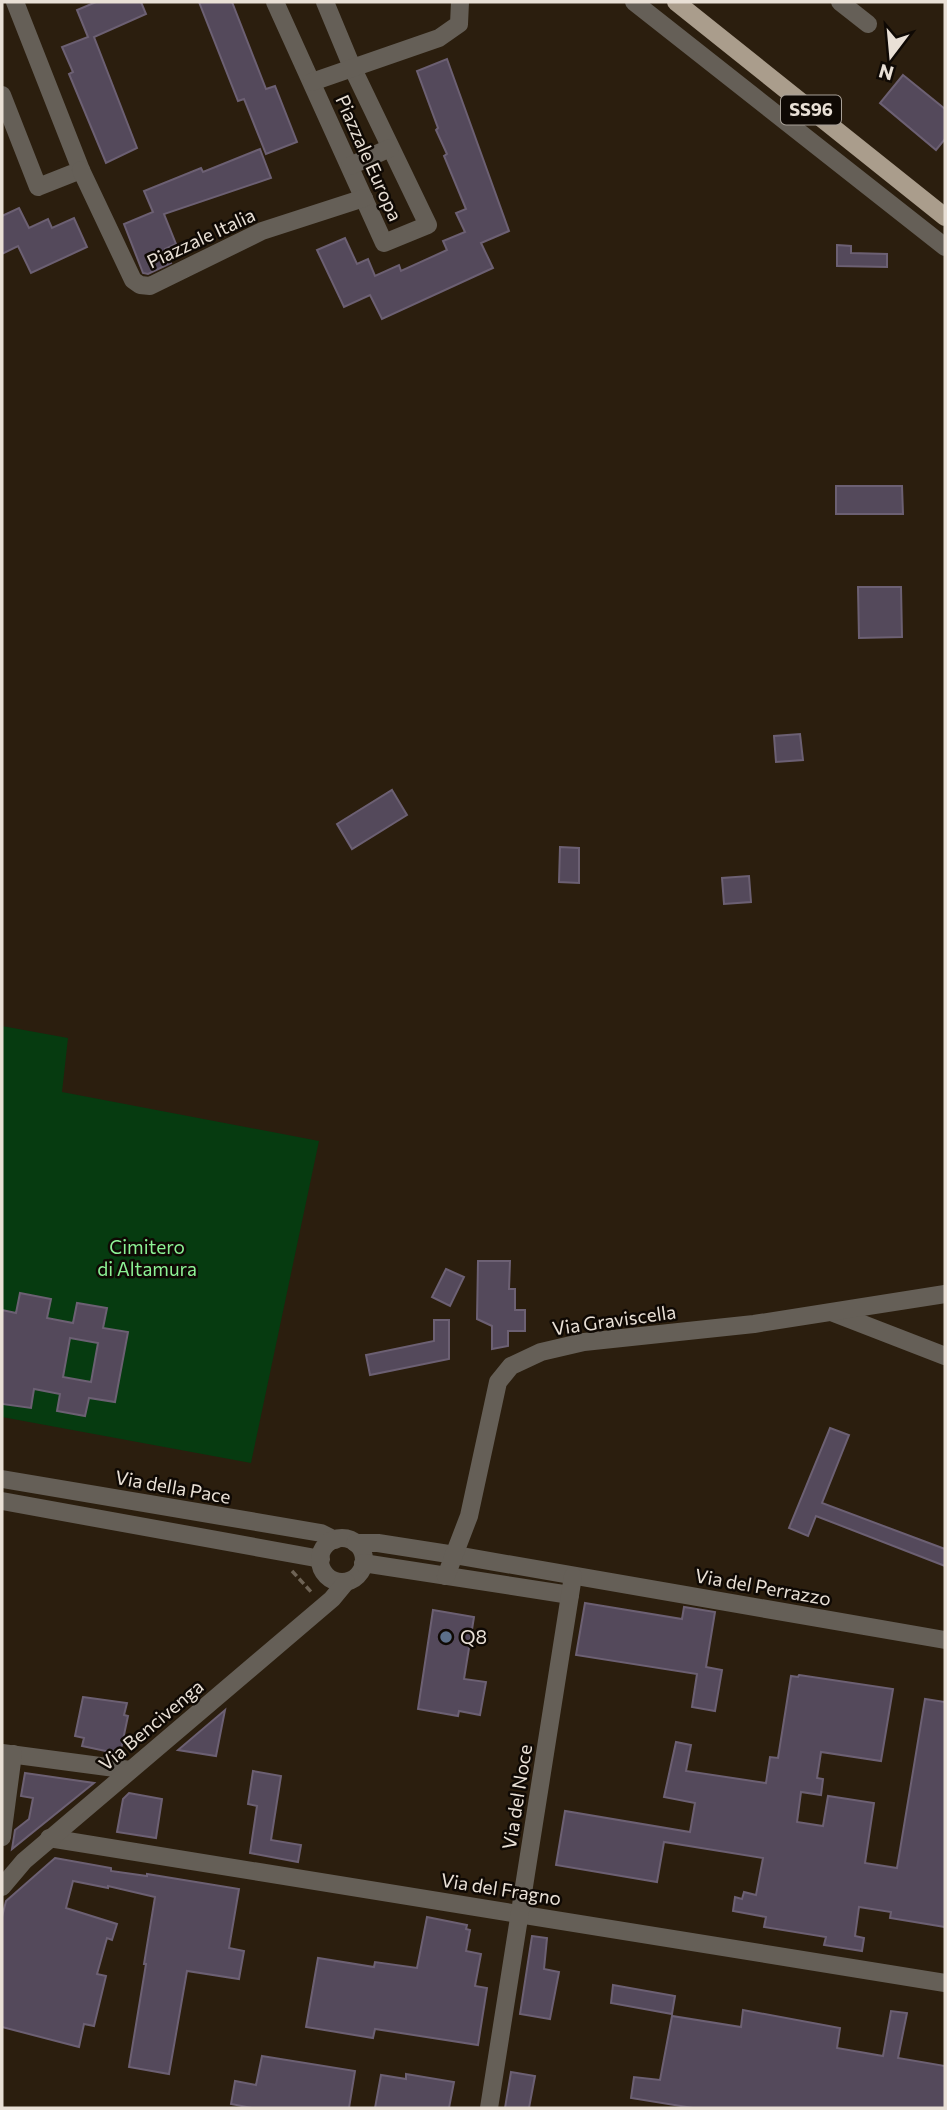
<svg xmlns="http://www.w3.org/2000/svg" width="947" height="2110" font-family="Commissioner,sans-serif">
	<style>
		.green { fill: #063b10 }
		.building { fill: #54495b; stroke: #6c6073; stroke-width: 2; fill-rule: evenodd }
		.lines { fill: none; stroke-linecap: round; stroke-linejoin: round }
		.path { stroke: #6e6355; stroke-width: 3.5; stroke-dasharray: 7 3.5; stroke-linecap: butt }
		.minor { stroke: #655f57; stroke-width: 18 }
		.major { stroke: #aa9d8c; stroke-width: 18 }
		.service-dot { fill: #5c6f8a; stroke: #0f0904; stroke-width: 2.5 }
		.labels { text-anchor: middle; stroke-width: 5; stroke-linejoin: round; paint-order: stroke }
		.shield { fill: #0f0904; stroke: #a8a097; stroke-width: 2 }
		.shield-label { font-size: 18px; font-weight: bold; fill: #e9e0d6 }
		.street-label { font-size: 19px; fill: #e9e0d6; stroke: #0f0904 }
		.park-label { font-size: 19px; fill: #8cf295; stroke: #0f0904 }
		.poi-label { font-size: 19px; fill: #e9e0d6; stroke: #0f0904; text-anchor: start }
	</style>
	<rect width="100%" height="100%" fill="#2b1e0e"/>
	<polygon class="green" points="2,1026 68,1038 62,1092 319,1141 251,1463 2,1417"/>
	<g class="building">
		<polygon points="96,2 141,2 146,14 94,37 137,148 106,163 69,74 73,72 62,47 88,37 77,10"/>
		<polygon points="199,2 232,2 266,89 275,86 297,142 266,154 244,99 238,101"/>
		<polygon points="447,59 509,231 481,243 493,268 382,319 370,295 344,307 317,250 345,238 357,264 368,259 375,276 399,265 401,271 447,250 443,241 465,232 456,213 466,209 444,156 447,154 436,130 438,128 417,71"/>
		<polygon points="903,75 945,109 945,139 936,150 880,103"/>
		<polygon points="260,149 271,178 164,214 176,244 165,249 171,263 148,274 143,273 124,224 153,212 144,191 201,168 203,172"/>
		<polygon points="19,208 29,228 48,219 52,228 74,218 87,247 31,273 18,246 2,254 2,216"/>
		<polygon points="837,245 851,246 851,253 887,254 887,267 837,266"/>
		<polygon points="836,486 902,486 903,514 836,514"/>
		<polygon points="858,587 901,587 902,637 859,638"/>
		<polygon points="800,734 803,760 776,762 774,736"/>
		<polygon points="392,790 407,815 352,849 337,824"/>
		<polygon points="560,847 579,848 579,883 559,882"/>
		<polygon points="749,876 751,902 724,904 722,878"/>
		<polygon points="478,1261 510,1261 509,1289 515,1289 515,1310 525,1310 525,1331 508,1331 508,1346 492,1349 492,1326 477,1319"/>
		<polygon points="446,1269 464,1277 450,1306 432,1297"/>
		<path d="M20,1293l31,6 -4,19 26,5 4,-20 30,5 -4,20 25,4 -13,70 -26,-4 -4,18 -28,-5 3,-17 -26,-5 -3,19 -29,-4v-94l14,3zM70,1338l28,5 -7,39 -28,-5z"/>
		<polygon points="434,1320 449,1320 449,1359 370,1375 366,1355 434,1341"/>
		<polygon points="830,1428 849,1435 822,1503 945,1549 945,1566 816,1516 808,1536 789,1528"/>
		<polygon points="585,1603 682,1619 684,1607 715,1612 706,1667 722,1670 715,1711 692,1707 697,1674 576,1655"/>
		<polygon points="433,1610 474,1617 464,1679 486,1682 480,1715 459,1711 458,1716 418,1709"/>
		<polygon points="799,1675 893,1689 881,1761 821,1752 817,1778 823,1779 821,1795 801,1792 797,1822 823,1826 828,1796 874,1803 865,1863 897,1868 925,1699 945,1702 945,1927 890,1918 891,1912 859,1907 855,1936 864,1938 862,1951 824,1945 826,1937 764,1927 766,1917 733,1911 735,1897 742,1899 744,1892 756,1895 763,1858 664,1842 657,1882 556,1865 565,1811 690,1832 695,1803 664,1797 676,1742 691,1745 686,1771 766,1783 770,1757 778,1758 791,1676 798,1677"/>
		<polygon points="83,1697 127,1703 124,1715 128,1716 120,1754 82,1746 84,1738 75,1736"/>
		<polygon points="225,1710 216,1756 178,1750"/>
		<polygon points="253,1771 281,1776 271,1840 301,1845 298,1862 250,1853 257,1806 248,1804"/>
		<polygon points="25,1773 94,1783 12,1849 15,1830 29,1819 33,1798 21,1796"/>
		<polygon points="129,1793 162,1799 156,1838 117,1832 123,1799"/>
		<polygon points="55,1858 111,1868 111,1871 147,1876 147,1874 239,1889 229,1948 244,1951 239,1979 187,1971 169,2074 129,2067 146,1964 144,1964 155,1897 108,1886 108,1888 73,1881 66,1908 117,1924 112,1940 107,1938 97,1974 106,1976 94,2026 84,2024 79,2047 2,2027 2,1917 6,1901"/>
		<polygon points="427,1917 467,1925 466,1929 470,1930 466,1951 481,1954 475,1986 487,1988 478,2045 375,2029 373,2038 306,2027 318,1958 374,1967 375,1962 417,1968"/>
		<polygon points="532,1936 547,1938 544,1969 559,1972 550,2019 520,2014"/>
		<polygon points="613,1985 675,1996 672,2014 611,2003"/>
		<polygon points="743,2010 840,2028 837,2048 883,2056 891,2011 907,2013 898,2058 945,2066 945,2108 693,2108 631,2098 634,2077 660,2080 672,2016 741,2027"/>
		<polygon points="262,2056 355,2071 349,2108 252,2108 231,2104 235,2081 256,2085"/>
		<polygon points="511,2072 535,2076 529,2108 505,2108"/>
		<polygon points="406,2074 454,2082 449,2108 375,2108 381,2075 406,2079"/>
	</g>
	<g class="lines">
		<polyline class="path" points="292,1571 313,1594"/>
		<g class="minor">
			<polyline points="275,2 384,243 428,225 352,67 325,2"/>
			<polyline points="634,2 945,247"/>
			<polyline points="840,2 868,24"/>
			<polyline points="312,82 439,38 459,24 460,2"/>
			<polyline points="2,95 38,187 81,170 15,2"/>
			<polyline points="350,166 390,148"/>
			<polyline points="81,170 133,280 140,285 150,286 262,231 364,198"/>
			<polyline points="834,1313 945,1356"/>
			<polyline points="2,1479 321,1533 335,1540"/>
			<polyline points="2,1501 321,1559"/>
			<circle cx="342" cy="1560" r="22"/>
			<polyline points="355,1543 378,1543 455,1555 945,1640"/>
			<polyline points="363,1563 570,1595"/>
			<polyline points="446,1576 469,1516 498,1382 511,1366 541,1352 584,1342 754,1324 945,1294"/>
			<polyline points="2,1753 130,1770"/>
			<polyline points="2,1837 13,1754"/>
			<polyline points="49,1838 945,1983"/>
			<polyline points="2,1887 24,1861 332,1599 346,1582"/>
			<polyline points="489,2108 573,1576"/>
		</g>
		<polyline class="major" points="676,2 945,217"/>
	</g>
	<circle class="service-dot" cx="446" cy="1637" r="7"/>
	<g class="labels">
		<rect class="shield" x="781" y="95.5" width="60" height="29" rx="5"/>
		<g class="shield-label">
			<text x="811" y="116">SS96</text>
		</g>
		<g class="street-label">
			<text transform="translate(369 158) rotate(66)" y="7">Piazzale Europa</text>
			<text transform="translate(201 238) rotate(-25)" y="7">Piazzale Italia</text>
			<text transform="translate(614 1320) rotate(-8)" y="7">Via Graviscella</text>
			<text transform="translate(173 1487) rotate(10)" y="7">Via della Pace</text>
			<text transform="translate(763 1587) rotate(10)" y="7">Via del Perrazzo</text>
			<text transform="translate(151 1725) rotate(-40)" y="7">Via Bencivenga</text>
			<text transform="translate(517 1797) rotate(-81)" y="7">Via del Noce</text>
			<text transform="translate(501 1889) rotate(9)" y="7">Via del Fragno</text>
		</g>
		<g class="park-label">
			<text x="147" y="1254">Cimitero<tspan x="147" dy="22">di Altamura</tspan></text>
		</g>
		<g class="poi-label">
			<text x="460" y="1644">Q8</text>
		</g>
	</g>
	<rect width="947" height="2110" fill="none" stroke="#e9e0d6" stroke-width="7"/>
	<g transform="translate(891 56) rotate(196)" stroke="#0f0904" stroke-width="5" paint-order="stroke">
	<path d="M0-5L12 26L0 18L-12 26Z" fill="#e9e0d6"/>
	<text y="-10" font-size="19" font-weight="bold" text-anchor="middle" fill="#e9e0d6">N</text>
	</g>
</svg>
